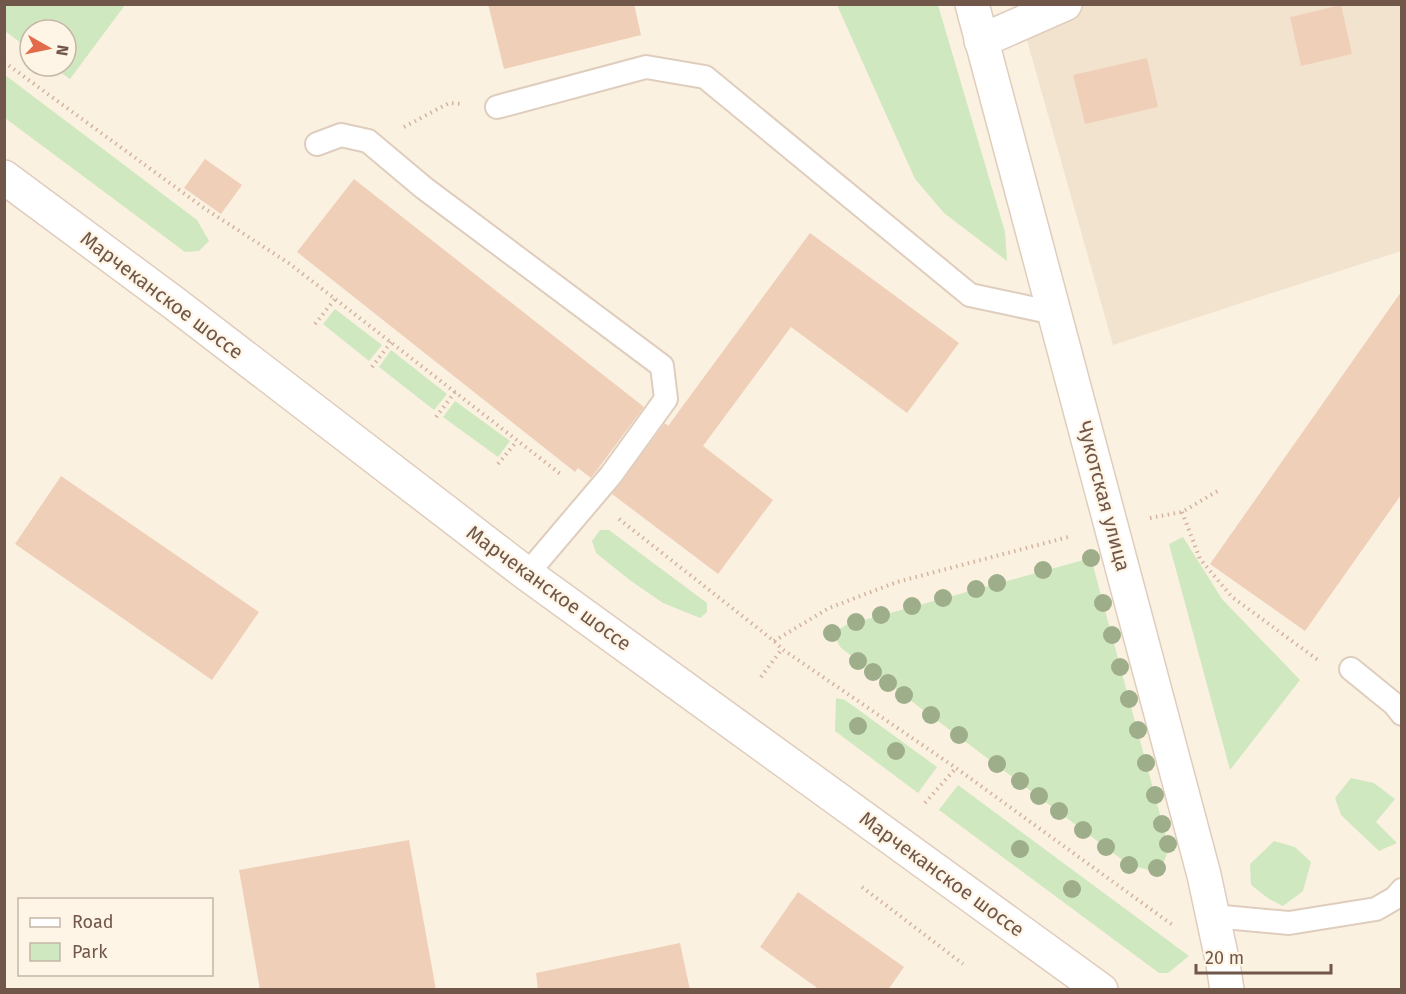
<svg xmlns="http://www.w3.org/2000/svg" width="1406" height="994" font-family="'Fira Sans',sans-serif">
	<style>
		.residential { fill: #f2e3cf }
		.green { fill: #d0e8c0 }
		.building { fill: #f0cfb9 }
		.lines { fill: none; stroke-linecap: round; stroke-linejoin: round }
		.service-casing { stroke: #dfcdbd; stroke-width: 26 }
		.minor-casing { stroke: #dfcdbd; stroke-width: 36 }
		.tertiary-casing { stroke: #dfcdbd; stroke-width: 36 }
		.path { stroke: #d4b39d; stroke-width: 4; stroke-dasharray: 1.5 4.5; stroke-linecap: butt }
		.service { stroke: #fff; stroke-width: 22 }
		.minor { stroke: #fff; stroke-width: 33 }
		.tertiary { stroke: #fff; stroke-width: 33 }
		.tree { fill: #9eae8a }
		.labels { text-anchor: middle; stroke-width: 4.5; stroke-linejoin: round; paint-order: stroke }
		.street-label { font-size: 20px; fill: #715749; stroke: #fef5e6 }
	</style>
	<rect width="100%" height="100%" fill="#fbf1e1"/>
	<polygon class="residential" points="1017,5 1401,5 1401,251 1113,345"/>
	<g class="green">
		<polygon points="5,4 125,4 125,5 70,79 51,66 66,66 66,30 30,30 30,50 5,31"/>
		<polygon points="837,5 938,5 1005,232 1007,261 944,213 915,179"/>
		<polygon points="5,75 197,220 209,241 199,251 185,252 5,118"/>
		<polygon points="335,309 382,345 369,361 323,324"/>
		<polygon points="391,350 447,394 434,410 379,367"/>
		<polygon points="455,401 510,441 498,457 443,417"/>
		<polygon points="600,530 609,530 707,603 707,612 700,618 663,603 631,581 596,553 592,541"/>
		<polygon points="1183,537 1222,599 1300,680 1230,770 1169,544"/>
		<polygon points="1091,558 1169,848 1162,867 1149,870 1129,865 841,648 832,633 846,625"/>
		<polygon points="836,698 845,700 937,767 918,793 835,731"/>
		<polygon points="1351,778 1374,783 1395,799 1376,822 1397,843 1379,851 1341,815 1335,798"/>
		<polygon points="958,785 1189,956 1168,973 1159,973 939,810"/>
		<polygon points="1274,841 1295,847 1311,862 1303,891 1283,906 1269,899 1251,885 1250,864"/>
	</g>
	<g class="building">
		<polygon points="488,4 634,4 641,35 504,69"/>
		<polygon points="1341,5 1352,54 1301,66 1290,17"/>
		<polygon points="1147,58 1158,107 1085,124 1073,75"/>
		<polygon points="205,159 242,185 221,214 184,188"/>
		<polygon points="354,179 644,407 591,478 578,468 575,472 297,252"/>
		<polygon points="810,233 959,343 907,413 791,327 703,446 773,500 718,574 612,494 665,423 668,426"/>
		<polygon points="1401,292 1401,495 1305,631 1210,564"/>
		<polygon points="61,476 259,612 212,680 15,544"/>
		<polygon points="409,840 436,990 260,990 239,870"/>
		<polygon points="798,892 904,967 888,990 820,990 760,947"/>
		<polygon points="680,943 690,990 538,990 536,973"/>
	</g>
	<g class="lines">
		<defs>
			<g id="service">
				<polyline points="497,107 646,67 705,77 970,295 1054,313"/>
				<polyline points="317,144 341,135 368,141 424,188 662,366 666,399 611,475 527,574"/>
				<polyline points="1351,669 1394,704 1402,714"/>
				<polyline points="1213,916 1289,923 1376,909 1395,898 1402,890"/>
			</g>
			<g id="minor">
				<polyline points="972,4 1204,875 1223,964 1227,990"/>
				<polyline points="981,41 1065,4"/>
			</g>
			<polyline id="tertiary" points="4,177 174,303 527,574 1101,990"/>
		</defs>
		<use href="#service" class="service-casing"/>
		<use href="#minor" class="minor-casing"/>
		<use href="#tertiary" class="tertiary-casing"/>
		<g class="path">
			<polyline points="4,62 204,208 290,264 563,476"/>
			<polyline points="404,127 449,103 463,104"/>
			<polyline points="315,324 335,299"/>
			<polyline points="372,367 391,342"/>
			<polyline points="436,417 455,392"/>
			<polyline points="498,464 517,441"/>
			<polyline points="1182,512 1200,559 1232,597 1318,660"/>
			<polyline points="1150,518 1182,512 1221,489"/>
			<polyline points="619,519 774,641 782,649 956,768 1174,926"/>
			<polyline points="774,641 829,608 897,582 1072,536"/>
			<polyline points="761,677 782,649"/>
			<polyline points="925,803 956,768"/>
			<polyline points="862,887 963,964"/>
		</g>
		<use href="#service" class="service"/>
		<use href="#minor" class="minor"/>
		<use href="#tertiary" class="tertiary"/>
	</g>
	<g class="tree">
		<circle cx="1091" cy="558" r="9"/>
		<circle cx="1043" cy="570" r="9"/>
		<circle cx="997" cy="583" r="9"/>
		<circle cx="976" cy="589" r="9"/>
		<circle cx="943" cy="598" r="9"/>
		<circle cx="1103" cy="603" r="9"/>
		<circle cx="912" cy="606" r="9"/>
		<circle cx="881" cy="615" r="9"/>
		<circle cx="856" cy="622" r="9"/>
		<circle cx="832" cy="633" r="9"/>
		<circle cx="1112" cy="635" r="9"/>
		<circle cx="858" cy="661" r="9"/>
		<circle cx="1120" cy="667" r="9"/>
		<circle cx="873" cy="672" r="9"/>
		<circle cx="888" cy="683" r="9"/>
		<circle cx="904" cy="695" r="9"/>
		<circle cx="1129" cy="699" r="9"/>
		<circle cx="931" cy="715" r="9"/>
		<circle cx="858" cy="726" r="9"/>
		<circle cx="1138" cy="730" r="9"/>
		<circle cx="959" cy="735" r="9"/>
		<circle cx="896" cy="751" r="9"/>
		<circle cx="1146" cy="763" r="9"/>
		<circle cx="997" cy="764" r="9"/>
		<circle cx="1020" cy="781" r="9"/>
		<circle cx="1155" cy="795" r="9"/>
		<circle cx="1039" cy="796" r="9"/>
		<circle cx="1059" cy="811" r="9"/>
		<circle cx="1162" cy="824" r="9"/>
		<circle cx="1083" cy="830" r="9"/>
		<circle cx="1168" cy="844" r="9"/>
		<circle cx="1106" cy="847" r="9"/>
		<circle cx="1020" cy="849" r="9"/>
		<circle cx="1129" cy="865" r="9"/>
		<circle cx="1157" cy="868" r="9"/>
		<circle cx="1072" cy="889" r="9"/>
	</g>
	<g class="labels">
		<g class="street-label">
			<text transform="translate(162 295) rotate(37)" y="7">Марчеканское шоссе</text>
			<text transform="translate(1104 496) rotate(75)" y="7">Чукотская улица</text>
			<text transform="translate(549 588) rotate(36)" y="7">Марчеканское шоссе</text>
			<text transform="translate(942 874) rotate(36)" y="7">Марчеканское шоссе</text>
		</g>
	</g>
	<rect width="1406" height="994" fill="none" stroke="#715749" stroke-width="12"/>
	<rect x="18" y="898" width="195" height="78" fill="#fef5e6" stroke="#c6b6a7" stroke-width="1.5"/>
	<rect x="30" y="918" width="30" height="9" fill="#ffffff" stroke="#c6b6a7" stroke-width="1.5"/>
	<text x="72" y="928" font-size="18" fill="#715749">Road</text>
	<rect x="30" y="943" width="30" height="18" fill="#d0e8c0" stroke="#c6b6a7" stroke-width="1.5"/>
	<text x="72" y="958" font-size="18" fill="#715749">Park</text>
	<g transform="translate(48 48) rotate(99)"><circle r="28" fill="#fef5e6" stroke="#c6b6a7" stroke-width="1.5"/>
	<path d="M0-4.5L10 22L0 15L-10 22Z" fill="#e26c49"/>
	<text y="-9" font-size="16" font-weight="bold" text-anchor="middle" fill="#715749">N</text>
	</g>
	<path d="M1196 964v9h135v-9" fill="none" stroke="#715749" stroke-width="3"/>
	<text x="1205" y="964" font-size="18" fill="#715749" stroke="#fef5e6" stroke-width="4.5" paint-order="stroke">20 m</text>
</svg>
